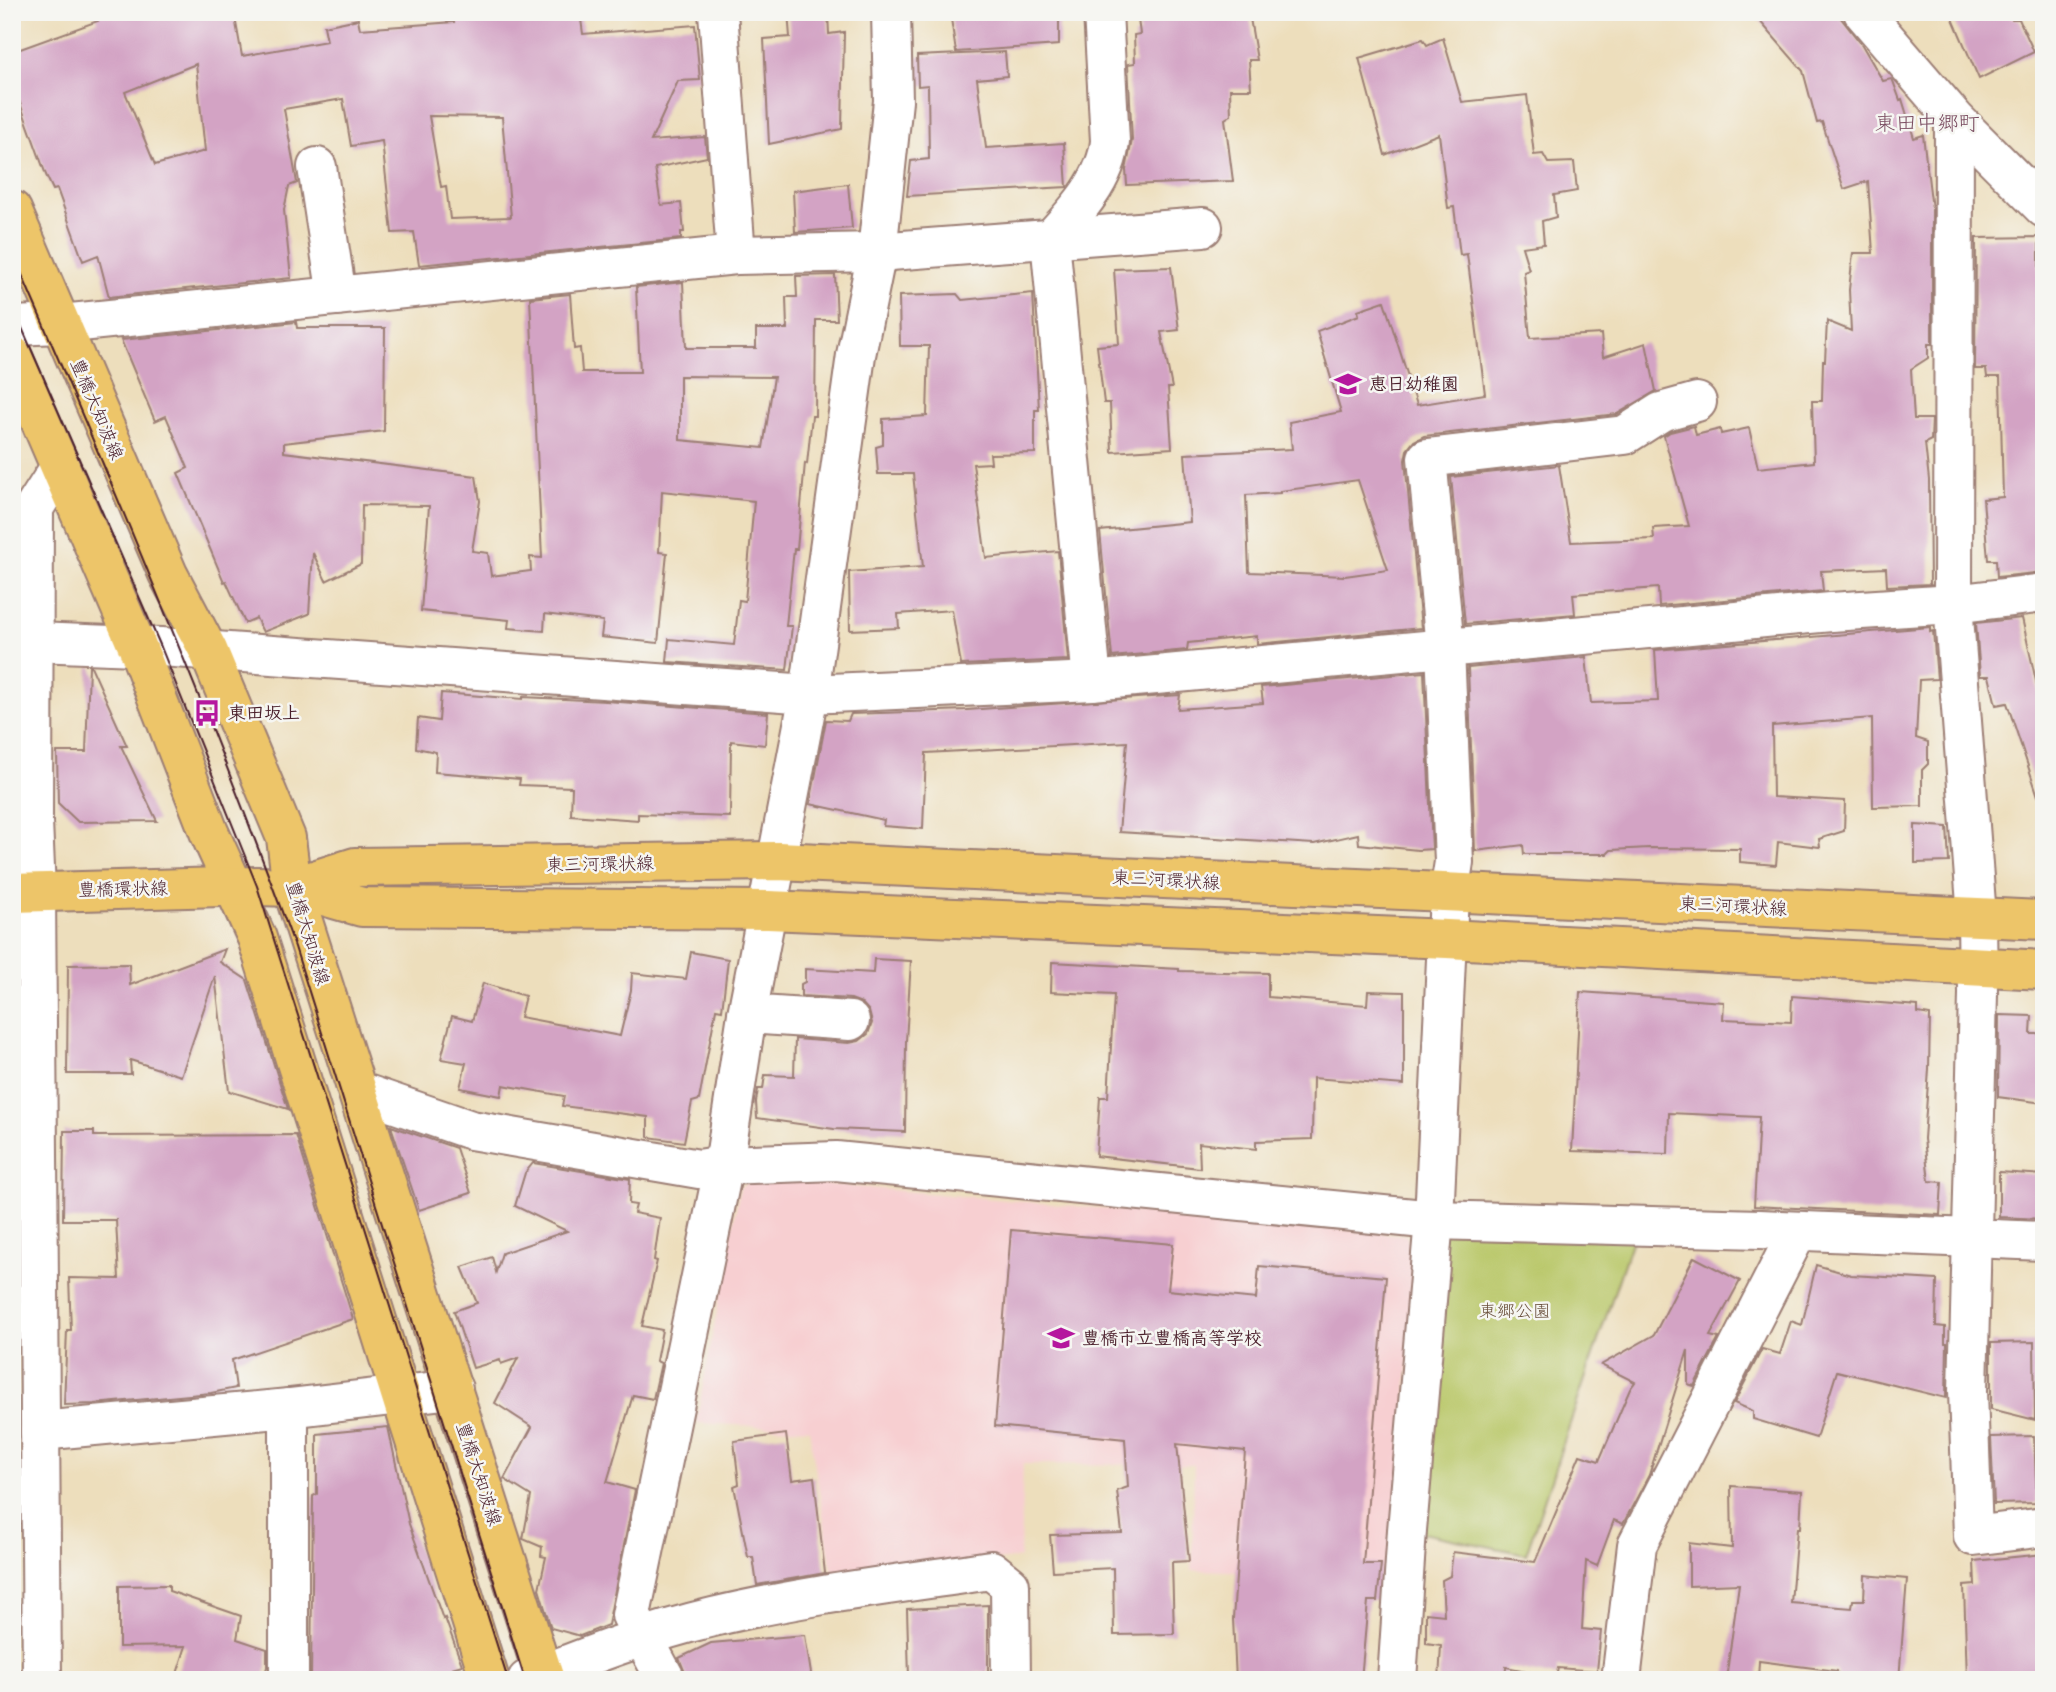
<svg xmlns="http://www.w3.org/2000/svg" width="2056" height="1692" font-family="'Shantell Sans','Klee One',sans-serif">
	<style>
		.built { fill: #f7cfd1 }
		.green { fill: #b9c769; stroke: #82734a; stroke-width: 2 }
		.building { fill: #d3a3c4; fill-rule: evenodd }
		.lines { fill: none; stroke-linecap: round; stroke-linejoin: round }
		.minor-casing { stroke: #9c7e74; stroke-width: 42 }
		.major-casing { stroke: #9c7e74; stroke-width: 42 }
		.minor { stroke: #fff; stroke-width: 38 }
		.major { stroke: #edc569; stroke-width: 38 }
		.tram { stroke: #4a1f2b; stroke-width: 2 }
		.labels { text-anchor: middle; stroke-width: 5; stroke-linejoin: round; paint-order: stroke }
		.poi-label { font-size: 18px; font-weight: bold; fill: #4a1f2b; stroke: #f6f6f2; text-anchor: start }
		.street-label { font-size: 18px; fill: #4a1f2b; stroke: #f6f6f2 }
		.park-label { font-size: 18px; fill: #6b513e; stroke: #f6f6f2 }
		.quarter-label { font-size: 21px; fill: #7a4d61; stroke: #f6f6f2 }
	</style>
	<rect width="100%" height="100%" fill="#f6f6f2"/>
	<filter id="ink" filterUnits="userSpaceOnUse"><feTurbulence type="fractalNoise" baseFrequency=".0143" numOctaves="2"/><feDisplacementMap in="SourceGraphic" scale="14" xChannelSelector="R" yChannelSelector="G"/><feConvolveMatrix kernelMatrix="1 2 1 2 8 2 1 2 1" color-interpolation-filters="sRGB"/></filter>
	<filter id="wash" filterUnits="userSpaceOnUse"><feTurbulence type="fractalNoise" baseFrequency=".00686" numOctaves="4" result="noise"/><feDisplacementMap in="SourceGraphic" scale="28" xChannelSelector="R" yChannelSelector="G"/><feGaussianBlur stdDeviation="1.57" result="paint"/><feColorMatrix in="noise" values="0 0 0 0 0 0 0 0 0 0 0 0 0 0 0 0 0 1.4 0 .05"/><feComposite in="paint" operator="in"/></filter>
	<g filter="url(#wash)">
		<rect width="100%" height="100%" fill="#eddebc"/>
		<polygon class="built" points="755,1178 1406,1235 1415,1253 1396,1576 1192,1570 1194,1465 1023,1464 1020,1558 834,1584 809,1429 696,1423 740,1187"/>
		<polygon class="green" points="1434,1220 1637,1225 1526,1554 1407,1530"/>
		<g id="blocks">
			<g class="building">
				<path d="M95,12h139l8,44 85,-15 -3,-15 34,-7 2,10 94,-7 -1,-6 33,-4h94l3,22 112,-9 5,55 -22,1 -27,60 54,-4 2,20 -52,11 6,37 20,-2 3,29h-3v7l-262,26 -5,-33 -22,1 -10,-92 -31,5 -8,-47 -59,10 13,74 -8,3 -5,24 7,68 -182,19 -11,-42 -15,6 -26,-72 -4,1 -7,-15 -34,-94v-29l86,-31zM196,64l9,87 -50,14 -30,-73zM429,116l73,1 9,100 -61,2 -4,-33 -5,1z"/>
				<polygon points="788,12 828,12 829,34 844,32 842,129 769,144 764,39 790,37"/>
				<polygon points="950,12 1011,12 1011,18 1059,12 1059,45 956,52"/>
				<polygon points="1137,12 1249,12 1257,60 1249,60 1251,89 1230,89 1231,115 1225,119 1233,181 1127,185 1126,170 1132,140 1128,64 1135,63 1134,35 1140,34"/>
				<polygon points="1752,12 1836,12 1862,45 1883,81 1891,79 1893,81 1900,100 1902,99 1914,138 1923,135 1932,209 1932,344 1928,344 1928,358 1911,369 1914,419 1932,419 1931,440 1925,443 1929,480 1930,584 1887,586 1886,568 1821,571 1823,591 1659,606 1658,588 1573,594 1575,614 1465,624 1451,477 1559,465 1571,542 1654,539 1653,528 1689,526 1664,436 1670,432 1694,426 1696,435 1720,429 1721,434 1749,428 1758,468 1814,462 1812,401 1822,401 1823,361 1825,361 1827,321 1851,331 1849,290 1853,253 1873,253 1868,181 1844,189 1822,122 1817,123 1803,71"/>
				<polygon points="1950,12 2009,12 2012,19 2019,19 2034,52 1979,79"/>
				<path d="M1443,38l19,64 65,-7 7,60 9,-1 5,9 26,-1 3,29 -23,4 2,22 -14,4 2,23 -22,3 7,23 -5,2 6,66 71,-4 2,23 43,-14 10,48 -39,23 -193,22 -10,5 -7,9 -2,10 16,168 -164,16v-8l-69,7 -1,7 -75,7 -12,-126 90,-9 -5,-68 107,-5 -3,-27 52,-10 -24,-81 42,-16 -1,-5 26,-9 33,104 68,-11 -18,-140 -7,1 -6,-48 -6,1 -9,-74 -54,21 -26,-97 64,-19 4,6zM1358,480l30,90 -43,6 -96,-4 -3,-77 34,-2v-2z"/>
				<polygon points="1005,52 1007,76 977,79 986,148 1064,143 1067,187 907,196 911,161 929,159 928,85 918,86 917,56"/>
				<polygon points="848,184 852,228 795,232 793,191"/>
				<polygon points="2039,237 2039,285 2044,285 2044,534 2041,534 2044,572 1997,577 1996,560 1988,560 1983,499 2003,497 2000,377 1987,377 1986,369 1975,369 1976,238"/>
				<polygon points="1171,267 1179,330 1161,332 1172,388 1168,388 1172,448 1112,452 1110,403 1104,403 1097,346 1119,344 1114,269"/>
				<path d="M835,275l2,45h-21l-1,96h-3l-5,48 -2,-1 -8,86h-3l-8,77h6l-5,44 -120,-8 2,-23 65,6 5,-45 6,1 9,-100 -92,-10 -3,61 8,1 -9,90 -57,-6 2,-16 -58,-7 -1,17 -36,-3 1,-8 -88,-9 8,-105 -67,-1 -1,59 -35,17 -13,-28 -4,61 -46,18 -7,-14 -11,5 -19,-42 -2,1 -46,-109 10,-5 -22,-52 -11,5 -34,-81 175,-18 1,6h88l-1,103 -100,12v9l192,24 4,25 -8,50 16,2 3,23 40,-5 -1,-14 12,1 -12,-260 40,-4 4,55 6,-1 2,24h58l-4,-85 47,-5 3,66h70v-19h31l-1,-32h11l-1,-21zM680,376l94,1 -11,71 -83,-8z"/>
				<polygon points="1033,293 1039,410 1035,410 1035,453 990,454 991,463 973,464 986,558 1058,551 1068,660 961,665 952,610 898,614 899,628 850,630 849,572 923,567 913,474 878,474 876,447 883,445 883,419 927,416 929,346 900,346 899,296 957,294 962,300"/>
				<polygon points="2022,618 2044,717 2044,795 2038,796 2007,703 1996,705 1989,676 1980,676 1976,623"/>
				<polygon points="1930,627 1930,632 1933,631 1937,679 1919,680 1916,738 1928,742 1928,764 1922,770 1922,806 1873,807 1872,718 1772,726 1773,797 1845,801 1844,831 1819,839 1820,847 1778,842 1776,865 1740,862 1740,849 1649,848 1611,850 1607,854 1524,854 1523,845 1475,851 1468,668 1586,657 1591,703 1658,701 1655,650"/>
				<polygon points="89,666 91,666 127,746 121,746 157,821 78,822 58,803 57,752 86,752"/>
				<polygon points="1424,672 1432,849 1418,850 1359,844 1358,834 1314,844 1119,832 1127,742 926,753 923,829 883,826 884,820 810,804 826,720 848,721 851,714 967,710 1180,695 1178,709 1263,703 1261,687"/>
				<polygon points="441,693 523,699 523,697 606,701 768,713 765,745 731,741 730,817 638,814 638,820 571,815 572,787 519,785 520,779 435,772 436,752 416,748 418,718 439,721"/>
				<polygon points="1915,825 1947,827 1949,862 1915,863"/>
				<polygon points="225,949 220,962 247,980 288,1109 229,1091 215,976 181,1076 130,1060 131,1074 67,1074 68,965 129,964 130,985"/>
				<polygon points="691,952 728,959 722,1010 716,1009 699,1100 692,1102 684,1142 648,1137 648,1117 562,1106 564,1096 503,1085 501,1096 460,1088 466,1063 441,1059 452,1016 472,1021 483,983 525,996 520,1017 620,1036 631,990 632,973 686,979"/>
				<polygon points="874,959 911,961 906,1041 905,1132 834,1129 757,1118 756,1102 758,1089 763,1089 765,1075 794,1076 795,1039 849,1043 859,1041 868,1034 872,1023 869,1011 862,1003 851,999 801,996 801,984 805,982 805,969 873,973"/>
				<polygon points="1052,962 1179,969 1179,971 1268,973 1268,997 1367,1005 1368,991 1404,992 1404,1085 1313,1078 1312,1139 1256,1141 1256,1149 1199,1143 1200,1168 1096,1156 1100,1097 1108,1097 1114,995 1051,992"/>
				<polygon points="1580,992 1724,1002 1723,1019 1791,1022 1792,996 1918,1006 1918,1013 1930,1015 1929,1069 1924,1139 1929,1181 1942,1182 1940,1215 1754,1206 1759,1117 1669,1113 1668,1154 1572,1151"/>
				<polygon points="1999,1015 2032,1016 2031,1034 2044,1034 2044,1103 1998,1097"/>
				<polygon points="391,1126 456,1148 471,1193 419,1210"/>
				<polygon points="64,1131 94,1131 94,1136 296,1135 353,1319 232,1360 236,1388 211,1393 94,1404 64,1405 67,1330 71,1330 69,1278 119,1279 116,1220 63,1220"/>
				<polygon points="533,1163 630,1179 629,1204 636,1205 634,1213 660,1218 654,1260 657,1261 642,1326 662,1330 656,1361 661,1363 653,1399 633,1395 607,1482 635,1490 608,1625 580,1636 551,1628 539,1589 546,1557 541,1556 542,1547 523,1539 531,1496 504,1479 532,1427 495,1403 518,1358 501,1364 500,1360 473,1368 454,1311 477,1303 462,1267 492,1257 496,1272 502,1253 567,1231 515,1206 525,1173"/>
				<polygon points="1999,1172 2044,1175 2044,1219 1999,1217"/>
				<polygon points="1011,1230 1173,1244 1168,1290 1256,1299 1259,1266 1386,1277 1363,1564 1381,1564 1377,1601 1368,1601 1361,1680 1236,1680 1233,1619 1245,1451 1177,1444 1189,1561 1172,1562 1174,1634 1114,1635 1113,1568 1053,1571 1050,1535 1122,1533 1117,1491 1128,1487 1125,1439 995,1426"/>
				<polygon points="1694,1257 1740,1281 1710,1336 1719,1338 1694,1386 1688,1384 1688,1350 1649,1475 1623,1524 1614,1520 1597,1566 1586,1561 1582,1629 1601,1631 1597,1671 1558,1668 1556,1677 1506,1667 1505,1680 1439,1680 1441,1645 1426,1643 1426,1613 1444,1615 1442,1580 1450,1576 1453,1552 1535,1562 1580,1455 1599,1461 1630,1389 1635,1382 1601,1365 1654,1335"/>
				<polygon points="1816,1265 1851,1275 1937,1280 1936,1326 1945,1327 1945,1343 1947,1343 1946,1398 1837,1371 1816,1438 1753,1419 1753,1411 1734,1403 1762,1349 1780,1354 1791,1321 1802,1325"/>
				<polygon points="2034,1342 2035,1420 1991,1409 1991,1343"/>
				<polygon points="388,1427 409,1524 443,1619 445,1618 462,1665 452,1668 456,1680 311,1678 313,1496 317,1494 317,1434"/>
				<polygon points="786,1434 792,1480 814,1477 825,1573 757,1585 753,1557 748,1557 734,1486 739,1484 734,1441"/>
				<polygon points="2034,1436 2037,1503 1994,1504 1991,1437"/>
				<polygon points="1731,1486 1802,1491 1800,1528 1797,1528 1791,1603 1852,1608 1853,1600 1864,1600 1865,1575 1907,1579 1899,1680 1839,1680 1837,1671 1759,1661 1758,1680 1726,1680 1739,1584 1689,1586 1689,1543 1732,1548"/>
				<polygon points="2044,1554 2044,1680 1967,1680 1964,1586 1975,1585 1974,1561"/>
				<polygon points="169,1585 169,1591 241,1616 237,1639 267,1649 267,1667 263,1680 175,1680 186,1646 119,1647 119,1586"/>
				<polygon points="988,1605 988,1672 909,1677 907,1609"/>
				<polygon points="805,1635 812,1680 688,1680 679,1658 711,1643"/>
			</g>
		</g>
	</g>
	<g filter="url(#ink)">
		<use href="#blocks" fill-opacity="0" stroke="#9c7e74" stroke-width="2"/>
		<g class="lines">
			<defs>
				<g id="minor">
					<polyline points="718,12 736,255"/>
					<polyline points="1863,12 1954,118 2044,208"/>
					<polyline points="1954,118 1953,604 1977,917 1978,994 1968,1391 1973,1536 2044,1527"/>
					<polyline points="317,167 337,296"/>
					<polyline points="12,326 61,324 736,255 877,252 1203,227"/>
					<polyline points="35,642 161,647 809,694 1092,681 1831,612 1953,604 2044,593"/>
					<path d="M1092,681l-42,-441c25,-27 57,-61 60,-99l-7,-129"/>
					<polyline points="747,1014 850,1021"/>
					<polyline points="358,1091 471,1130 699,1169 724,1165 836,1161 1434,1220 1760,1229 2044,1241"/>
					<polyline points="289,1408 289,1680"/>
					<polyline points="40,1431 289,1408 453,1389"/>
					<polyline points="42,1680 36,891 33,821 34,508 60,467"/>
					<path d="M527,1680c61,-24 122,-48 186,-63 91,-22 186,-33 278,-47l19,15 1,95"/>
					<polyline points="666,1680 631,1615 724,1165 747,1014 809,694 856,355 877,252 893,101 891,12"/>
					<polyline points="1397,1680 1407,1530 1434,1220 1449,894 1454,862 1445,648 1427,458 1625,435 1661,412 1697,402"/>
					<polyline points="1621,1680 1637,1545 1798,1231"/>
				</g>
				<g id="major">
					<polyline points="12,210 168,574 208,650 286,838 292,887 545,1680"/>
					<polyline points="12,355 137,646 209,832 257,938 490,1680"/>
					<polyline points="292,887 355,867 778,861 2044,920"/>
					<polyline points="12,893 257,886 292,887 362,907 768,910 1447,939 2044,970"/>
				</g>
			</defs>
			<use href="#minor" class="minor-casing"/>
			<use href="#major" class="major-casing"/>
			<use href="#minor" class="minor"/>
			<use href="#major" class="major"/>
			<g class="tram">
				<path d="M12,252c100,230 197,460 283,695l230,733"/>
				<polyline points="12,305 161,647 257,886 508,1680"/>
			</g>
		</g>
	</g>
	<defs>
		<symbol id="school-bare" viewBox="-9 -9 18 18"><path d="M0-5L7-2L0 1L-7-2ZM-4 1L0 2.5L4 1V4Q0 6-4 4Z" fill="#b5179e" stroke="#f6f6f2" stroke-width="2.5" paint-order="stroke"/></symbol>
		<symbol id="bus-bare" viewBox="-9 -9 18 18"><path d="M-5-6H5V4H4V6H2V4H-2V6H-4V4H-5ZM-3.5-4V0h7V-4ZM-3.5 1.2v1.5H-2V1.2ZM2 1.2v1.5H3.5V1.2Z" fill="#b5179e" stroke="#f6f6f2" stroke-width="2.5" paint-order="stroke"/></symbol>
	</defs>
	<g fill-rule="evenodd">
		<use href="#school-bare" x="1329" y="365" width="38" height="38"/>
		<use href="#bus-bare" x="188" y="694" width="38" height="38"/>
		<use href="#school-bare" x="1042" y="1319" width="38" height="38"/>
	</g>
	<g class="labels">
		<g class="poi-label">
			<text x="1369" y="390">恵日幼稚園</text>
			<text x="228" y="719">東田坂上</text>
			<text x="1082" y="1344">豊橋市立豊橋高等学校</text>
		</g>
		<g class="street-label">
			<text transform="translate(97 409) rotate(67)" y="6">豊橋大知波線</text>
			<text transform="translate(600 864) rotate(-1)" y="6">東三河環状線</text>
			<text transform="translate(1166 880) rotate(3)" y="6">東三河環状線</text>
			<text transform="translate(123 889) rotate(-1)" y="6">豊橋環状線</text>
			<text transform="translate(1733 906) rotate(3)" y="6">東三河環状線</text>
			<text transform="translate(308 933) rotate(73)" y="6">豊橋大知波線</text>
			<text transform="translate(479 1474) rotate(72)" y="6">豊橋大知波線</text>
		</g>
		<g class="park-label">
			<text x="1515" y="1317">東郷公園</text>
		</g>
		<g class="quarter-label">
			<text x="1927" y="130">東田中郷町</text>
		</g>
	</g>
	<rect width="2056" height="1692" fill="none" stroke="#f6f6f2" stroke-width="42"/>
</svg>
